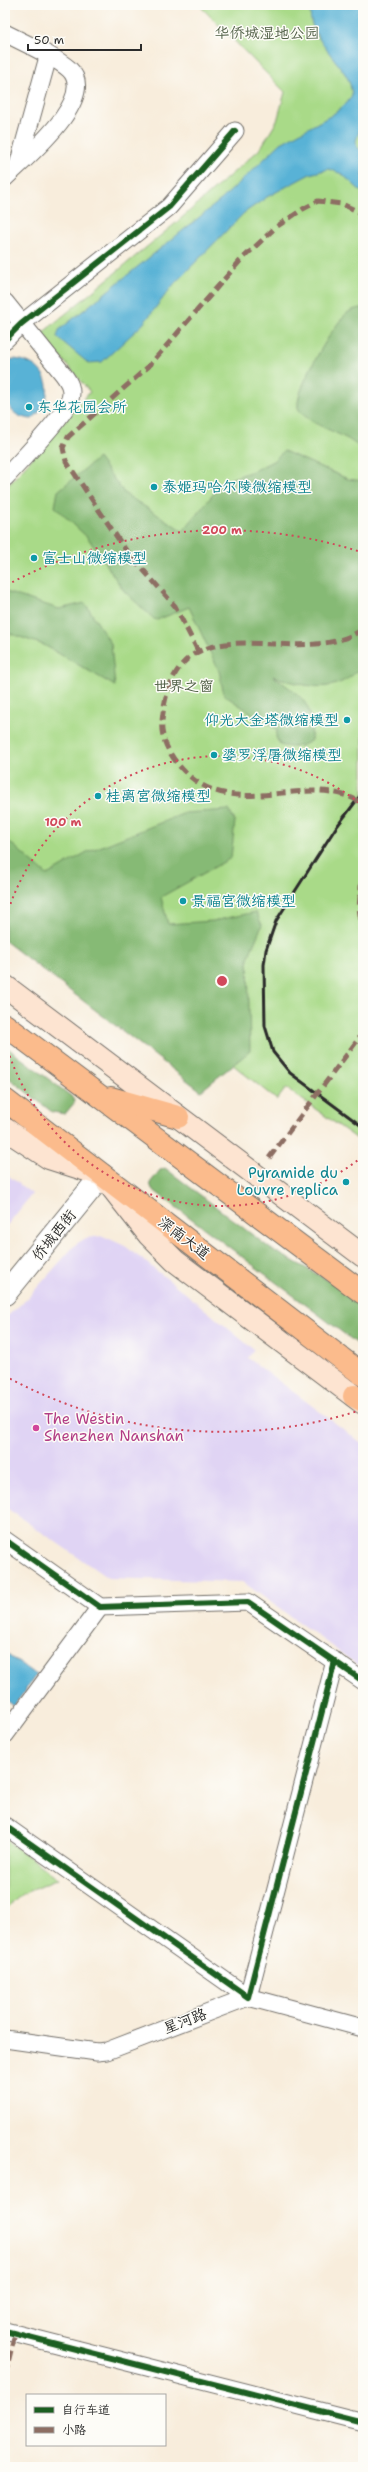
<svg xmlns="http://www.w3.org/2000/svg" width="368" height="2472" font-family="'Shantell Sans','LXGW WenKai TC',sans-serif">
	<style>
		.built { fill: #e0d4f4 }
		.green { fill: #a9da88; stroke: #6a825a }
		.forest { fill: #86ba74; stroke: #587250 }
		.water { fill: #59b2d6; stroke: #426e80 }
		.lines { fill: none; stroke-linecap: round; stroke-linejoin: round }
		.minor-casing { stroke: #736f69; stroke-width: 19 }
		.tertiary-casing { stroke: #736f69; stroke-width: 24 }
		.secondary-casing { stroke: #736f69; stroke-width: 24 }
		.primary-casing { stroke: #736f69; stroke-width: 24 }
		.minor { stroke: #fff; stroke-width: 17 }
		.tertiary { stroke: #fff; stroke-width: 22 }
		.secondary { stroke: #fde4d1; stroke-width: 22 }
		.primary { stroke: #fbbb8c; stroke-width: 22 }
		.rail { stroke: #2b2b2b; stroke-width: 3 }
		.quiet { stroke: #8d6e63; stroke-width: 5; stroke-dasharray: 10 5; stroke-linecap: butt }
		.cycleway-casing { stroke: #fdfcf7; stroke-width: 8 }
		.cycleway { stroke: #1b5e20; stroke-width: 6 }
		.ring { fill: none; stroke: #d1495b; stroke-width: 2; stroke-dasharray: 2 4 }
		.culture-dot { fill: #0f9aa8; stroke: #fdfcf7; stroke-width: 1.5 }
		.hotel-dot { fill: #d1479c; stroke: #fdfcf7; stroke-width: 1.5 }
		.labels { text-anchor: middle; stroke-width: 3; stroke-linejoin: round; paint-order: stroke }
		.park-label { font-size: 15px; fill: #516047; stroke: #fdfcf7 }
		.culture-label { font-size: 15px; fill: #0d838f; stroke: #fdfcf7; text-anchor: start }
		.street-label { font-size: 15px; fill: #2b2b2b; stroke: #fdfcf7 }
		.hotel-label { font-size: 15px; fill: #b23c85; stroke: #fdfcf7; text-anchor: start }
		.centre { fill: #d1495b; stroke: #fdfcf7; stroke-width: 2 }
		.ring-label { font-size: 12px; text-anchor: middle; font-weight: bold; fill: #d1495b; stroke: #fdfcf7; stroke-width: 3; stroke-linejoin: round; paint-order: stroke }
	</style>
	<rect width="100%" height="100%" fill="#fdfcf7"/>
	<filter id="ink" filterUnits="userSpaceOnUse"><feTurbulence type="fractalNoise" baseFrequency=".025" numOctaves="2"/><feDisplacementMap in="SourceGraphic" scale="8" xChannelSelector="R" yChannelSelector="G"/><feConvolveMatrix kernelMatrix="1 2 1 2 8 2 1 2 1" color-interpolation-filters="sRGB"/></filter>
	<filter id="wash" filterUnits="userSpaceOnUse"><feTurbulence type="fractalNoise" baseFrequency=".012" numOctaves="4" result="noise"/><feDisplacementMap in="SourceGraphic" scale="16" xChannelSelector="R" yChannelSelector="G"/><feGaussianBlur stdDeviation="0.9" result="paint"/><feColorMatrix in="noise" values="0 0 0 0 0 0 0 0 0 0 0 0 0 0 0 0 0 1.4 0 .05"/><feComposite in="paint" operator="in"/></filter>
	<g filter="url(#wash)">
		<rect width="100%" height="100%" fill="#f8eddc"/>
		<g class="built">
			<polygon points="5,1173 32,1194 5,1228"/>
			<polygon points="103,1236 125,1246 184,1292 254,1350 248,1358 363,1444 363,1669 243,1582 108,1578 5,1507 5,1318 27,1299 76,1244 86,1238"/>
		</g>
		<g class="green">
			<polygon points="199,5 363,5 363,1143 286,1088 277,1100 5,882 5,489 90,392 41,334 177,222 260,149 277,121 285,92"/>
			<polygon points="5,1839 58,1879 22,1894 5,1910"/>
		</g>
		<g class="forest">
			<path d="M363,308v143c-16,-19 -50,-22 -64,-41 -9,-13 35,-86 47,-96 5,-4 11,-6 17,-6z"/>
			<path d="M284,451l64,28 15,2v184c-28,32 -55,22 -90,11 28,21 41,24 38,64 -8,8 -20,8 -31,5l-4,-8 1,-7 -53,-35 -5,-24 -30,-64 -32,13 -3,-1 -30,-28 -36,-53 -33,-31 3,-16 40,-33 27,36 58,37 41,-50 29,-10 20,-10z"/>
			<polygon points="5,590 9,593 59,609 85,603 111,644 115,686 44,645 5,632"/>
			<polygon points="229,810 235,821 231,858 161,897 168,924 213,921 256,912 262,925 248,958 250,1051 201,1091 5,941 5,838 47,875 87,852 185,813"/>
			<polygon points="5,1046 71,1096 75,1102 65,1114 52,1112 5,1075"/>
			<polygon points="165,1168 271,1249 337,1285 363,1304 363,1348 152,1189 150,1183 160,1170"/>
		</g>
		<g class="water">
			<path d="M312,5h51v115l-7,21 1,6 6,5v41l-21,-19 -13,-5 -19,5 -43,23 -23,16 -70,71 -31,40 -41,38 -14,1 -31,-26 2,-7 163,-131 59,-56 51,-28 15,-12 5,-8c-1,-6 -2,-13 -5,-18 -11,-19 -45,-49 -35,-72z"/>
			<path d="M13,359c36,2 46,38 19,60 -32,-2 -27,-32 -27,-57z"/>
			<polygon points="5,1653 36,1675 14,1706 5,1699"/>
		</g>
	</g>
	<g filter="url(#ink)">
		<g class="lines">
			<defs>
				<g id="minor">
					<path d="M5,33c19,10 48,22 64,36 31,29 -45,90 -64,109"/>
					<polyline points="19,162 48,57"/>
					<path d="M5,302l58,72c6,8 10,15 7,25 -5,17 -51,63 -65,79"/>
					<polyline points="5,340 21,324 169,207 235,131"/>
					<polyline points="5,1540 100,1607 248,1602 363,1681"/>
					<polyline points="5,1735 100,1607"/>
					<polyline points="5,1826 248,1997 335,1661"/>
					<polyline points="5,2039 97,2052 107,2051 248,1997 363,2028"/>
					<polyline points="5,2331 363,2422"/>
				</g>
				<polyline id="tertiary" points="5,1294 102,1175"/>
				<g id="secondary">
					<polyline points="5,986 363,1256"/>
					<polyline points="5,1129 49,1158 102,1175 149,1235 175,1261 363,1403"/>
				</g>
				<g id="primary">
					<polyline points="5,1025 363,1293"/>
					<polyline points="111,1098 178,1117"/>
					<polyline points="5,1100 363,1375"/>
					<polyline points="354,1396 363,1401"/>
				</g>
			</defs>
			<use href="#minor" class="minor-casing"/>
			<use href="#tertiary" class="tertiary-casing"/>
			<use href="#secondary" class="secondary-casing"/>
			<use href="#primary" class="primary-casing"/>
			<use href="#minor" class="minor"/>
			<use href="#tertiary" class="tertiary"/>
			<use href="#secondary" class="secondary"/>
			<use href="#primary" class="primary"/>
			<polyline class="rail" points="363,792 335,829 276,921 266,950 264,965 265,1026 273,1052 290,1073 363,1127"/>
			<g class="quiet">
				<path d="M363,629c-69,47 -188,-40 -201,92 -2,14 6,31 15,42 53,67 129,3 186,41"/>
				<polyline points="198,651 175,606 125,549 66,461 63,448 68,437 148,367 240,261 276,227 303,209 318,201 342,204 363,214"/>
				<polyline points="363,865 359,908 363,933"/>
				<polyline points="269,1158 363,1033"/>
				<polyline points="5,2375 15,2334"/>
			</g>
			<defs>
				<g id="cycleway">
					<polyline points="5,340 21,324 169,207 235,131"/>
					<polyline points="5,1540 100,1607 248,1602 363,1681"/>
					<polyline points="5,1826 248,1997 335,1661"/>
					<polyline points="5,2331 363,2422"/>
				</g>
			</defs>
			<use href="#cycleway" class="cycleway-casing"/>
			<use href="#cycleway" class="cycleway"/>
		</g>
	</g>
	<g class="ring">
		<path d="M362 1157A225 225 0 0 1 5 1041M5 921A225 225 0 0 1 362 805"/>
		<path d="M361 1410A451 451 0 0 1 7 1377M7 585A451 451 0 0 1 361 552"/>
	</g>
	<g class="culture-dot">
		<circle cx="29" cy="407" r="4"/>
		<circle cx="154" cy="487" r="4"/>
		<circle cx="34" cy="558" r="4"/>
		<circle cx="347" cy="720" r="4"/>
		<circle cx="214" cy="755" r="4"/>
		<circle cx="98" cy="796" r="4"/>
		<circle cx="183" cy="901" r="4"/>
		<circle cx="346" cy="1182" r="4"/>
	</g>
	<circle class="hotel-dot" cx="36" cy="1428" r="4"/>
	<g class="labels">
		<g class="park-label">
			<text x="267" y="38">华侨城湿地公园</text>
			<text x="184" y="691">世界之窗</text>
		</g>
		<g class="culture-label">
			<text x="37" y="412">东华花园会所</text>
			<text x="162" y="492">泰姬玛哈尔陵微缩模型</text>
			<text x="42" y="563">富士山微缩模型</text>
			<text x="339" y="725" text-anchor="end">仰光大金塔微缩模型</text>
			<text x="222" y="760">婆罗浮屠微缩模型</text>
			<text x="106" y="801">桂离宫微缩模型</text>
			<text x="191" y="906">景福宫微缩模型</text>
			<text x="338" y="1178" text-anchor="end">Pyramide du<tspan x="338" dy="17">Louvre replica</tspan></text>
		</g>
		<g class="street-label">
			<text transform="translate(54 1235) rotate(-51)" y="5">侨城西街</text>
			<text transform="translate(184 1238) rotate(37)" y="5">深南大道</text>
			<text transform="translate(185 2021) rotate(-21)" y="5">星河路</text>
		</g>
		<g class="hotel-label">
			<text x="44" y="1424">The Westin<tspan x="44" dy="17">Shenzhen Nanshan</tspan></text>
		</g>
	</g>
	<circle cx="222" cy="981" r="6" class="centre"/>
	<g class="ring-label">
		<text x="222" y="534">200 m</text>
		<text x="63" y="826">100 m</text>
	</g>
	<rect width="368" height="2472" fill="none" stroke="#fdfcf7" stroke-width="20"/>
	<rect x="26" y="2394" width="140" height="52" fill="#fdfcf7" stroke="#a9a8a5"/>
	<rect x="34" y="2407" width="20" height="6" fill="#1b5e20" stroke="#a9a8a5"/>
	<text x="62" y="2414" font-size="12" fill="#2b2b2b">自行车道</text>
	<rect x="34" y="2427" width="20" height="6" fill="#8d6e63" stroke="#a9a8a5"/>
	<text x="62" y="2434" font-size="12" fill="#2b2b2b">小路</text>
	<path d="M28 44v6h113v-6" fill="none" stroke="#2b2b2b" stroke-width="2"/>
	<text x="34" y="44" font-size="12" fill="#2b2b2b" stroke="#fdfcf7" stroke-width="3" paint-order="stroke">50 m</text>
</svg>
